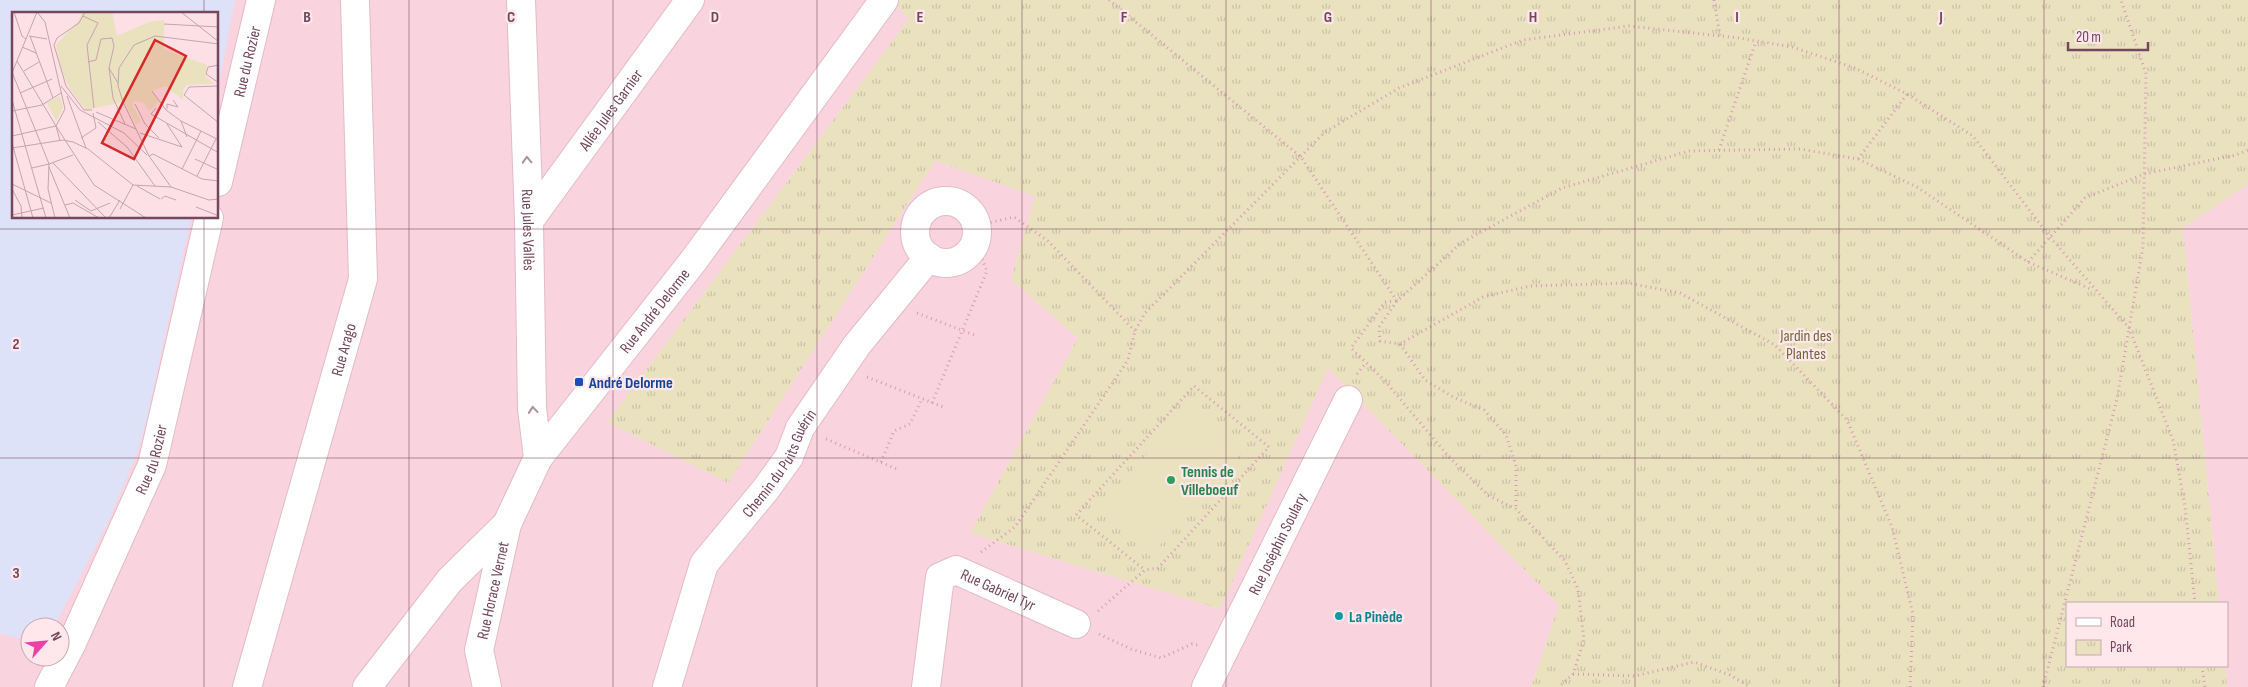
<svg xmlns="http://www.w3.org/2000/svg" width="2248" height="687" font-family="'Sofia Sans Condensed',sans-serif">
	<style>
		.residential { fill: #f9d4de; fill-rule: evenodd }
		.education { fill: #dde2f9 }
		.park { fill: url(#park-tufts) }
		.garden { fill: #eae1bf }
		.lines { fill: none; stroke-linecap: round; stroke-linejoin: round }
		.minor-casing { stroke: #e1bcc9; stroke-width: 30 }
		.path { stroke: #d79bb5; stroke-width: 3; stroke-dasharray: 1 4; stroke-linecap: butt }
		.minor { stroke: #fff; stroke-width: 28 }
		.oneway { stroke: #ac919d }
		.grid { fill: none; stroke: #74475c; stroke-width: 1; stroke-opacity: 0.55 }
		.transit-dot { fill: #1a4fb4; stroke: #ffe7ec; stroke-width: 2 }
		.leisure-dot { fill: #2e9e5b; stroke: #ffe7ec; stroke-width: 2 }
		.culture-dot { fill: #0f9aa8; stroke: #ffe7ec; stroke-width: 2 }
		.labels { text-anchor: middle; stroke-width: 4.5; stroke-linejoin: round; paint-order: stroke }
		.street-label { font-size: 16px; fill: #74475c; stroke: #ffe7ec }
		.park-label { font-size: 16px; fill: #6f693a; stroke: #ffe7ec }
		.transit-label { font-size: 16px; font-weight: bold; fill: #164399; stroke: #ffe7ec; text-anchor: start }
		.leisure-label { font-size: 16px; font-weight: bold; fill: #27864d; stroke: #ffe7ec; text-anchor: start }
		.culture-label { font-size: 16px; font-weight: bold; fill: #0d838f; stroke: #ffe7ec; text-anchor: start }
		.inset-road { fill: none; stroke: #c6a3af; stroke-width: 1 }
		.view { fill: #d62828; fill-opacity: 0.15; stroke: #d62828; stroke-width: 2.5 }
		.inset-edge { fill: none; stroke: #74475c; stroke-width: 2.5 }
		.grid-label { font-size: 16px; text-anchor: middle; font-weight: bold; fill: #74475c; stroke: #ffe7ec; stroke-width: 4.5; stroke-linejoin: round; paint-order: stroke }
	</style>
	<defs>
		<pattern id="park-tufts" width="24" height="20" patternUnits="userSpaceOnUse" patternTransform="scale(1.25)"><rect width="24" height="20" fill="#eae1bf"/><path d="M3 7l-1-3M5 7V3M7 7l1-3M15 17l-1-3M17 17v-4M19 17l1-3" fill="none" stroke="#ccc2a7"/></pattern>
	</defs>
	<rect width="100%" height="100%" fill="#fde0e6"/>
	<g class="residential">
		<path d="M0,0h891l18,19 -302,403 121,61 207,-322 100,35 -24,84 67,58 -108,195 250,76 108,-242 231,238 -28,82h-1531zM14,14h204v204h-204zM30,627h30v30h-30z"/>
		<polygon points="2248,184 2248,687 2227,687 2225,666 2227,603 2219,603 2183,228"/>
	</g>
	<polygon class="education" points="0,0 235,0 218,89 218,14 14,14 14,218 191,218 146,422 137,453 107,524 54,627 30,627 30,641 0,633"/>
	<polygon class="park" points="891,0 2248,0 2248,184 2183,228 2219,603 2067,603 2067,666 2225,666 2227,687 1531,687 1559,605 1328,368 1220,609 970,533 1078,338 1011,280 1035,196 935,161 728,483 607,422 909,19"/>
	<polygon class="garden" points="1192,403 1245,450 1150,556 1098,509"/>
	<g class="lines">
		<defs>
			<g id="minor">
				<path id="s1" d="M521,0l8,221 3,187 6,50"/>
				<path id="s2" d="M218,182l43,-182"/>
				<circle cx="946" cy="232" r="31"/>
				<path id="s3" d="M529,221l161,-221"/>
				<path id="s4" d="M49,687l22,-42 81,-180 57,-247"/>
				<path id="s5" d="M247,687l116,-408 -8,-279"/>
				<path id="s6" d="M367,687l83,-107 57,-56 31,-66 156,-198 190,-260"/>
				<path id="s7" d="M487,687l-8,-37 28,-126"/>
				<path id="s8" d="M667,687l37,-123 62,-75 23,-32 11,-29 57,-83 72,-88"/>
				<path id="s9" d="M926,687l14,-110 16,-7 120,54"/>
				<path id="s10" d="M1206,687l142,-287"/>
			</g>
		</defs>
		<use href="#minor" class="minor-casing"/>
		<g class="path">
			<polyline points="1109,0 1301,157 1397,301"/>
			<polyline points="1714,0 1720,36"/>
			<polyline points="1719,150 1756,41"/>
			<polyline points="1858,159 1907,94"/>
			<polyline points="976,226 1014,217 1048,241 1135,331"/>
			<polyline points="2028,262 2085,198 2144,174 2236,155 2248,150"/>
			<polyline points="1396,301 1385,302 1351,348 1385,381 1449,457 1489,496 1516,509 1565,561 1578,589 1584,640 1573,674 1559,687"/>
			<polyline points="917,313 977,336"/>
			<polyline points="1400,344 1425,380 1455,398 1484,410 1506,435 1516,466 1516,509"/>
			<polyline points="1357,374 1366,363"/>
			<polyline points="867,377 946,408"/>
			<polyline points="932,403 987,271 975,242"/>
			<polyline points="826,439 899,470"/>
			<polyline points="881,462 894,431 910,424 922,399"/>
			<polyline points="981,552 1015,527 1128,360 1135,331 1145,313 1325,132 1399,88 1523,40 1629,26 1739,38 1792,47 1855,68 1907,94 1973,136 2049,236 2129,328 2173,440 2185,506 2195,603"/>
			<polyline points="1098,611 1145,570 1158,568 1269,447 1194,386 1076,515 1145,570"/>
			<polyline points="1099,634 1131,649 1161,658 1192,644 1198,645"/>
			<polyline points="2202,666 2205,687"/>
			<polyline points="1573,674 1635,676 1694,662 1730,675 1750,687"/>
			<polyline points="1910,687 1913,614 1892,527 1847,420 1775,345 1680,293 1628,283 1530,286 1483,297 1400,344 1380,341 1379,327 1397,301 1461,243 1562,188 1689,151 1800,149 1858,159 1917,187 2028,262 2093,290"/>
			<polyline points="2043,687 2117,399 2143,247 2146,74 2121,0"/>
		</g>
		<use href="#minor" class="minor"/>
	</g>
	<defs><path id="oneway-chevron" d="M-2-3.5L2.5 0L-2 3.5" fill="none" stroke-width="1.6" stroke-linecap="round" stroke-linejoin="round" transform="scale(1.25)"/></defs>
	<g class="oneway">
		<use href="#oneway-chevron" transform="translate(527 160) rotate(-92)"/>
		<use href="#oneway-chevron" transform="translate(533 410) rotate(-95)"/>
	</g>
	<path class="grid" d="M204,0v14M409,0v687M613,0v687M817,0v687M1022,0v687M1226,0v687M1431,0v687M1635,0v687M1839,0v687M2044,0v687M204,218v469M0,229h2248M0,458h2248"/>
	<rect class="transit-dot" x="574" y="377" width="10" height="10" rx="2.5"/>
	<circle class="leisure-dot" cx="1171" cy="480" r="5"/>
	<circle class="culture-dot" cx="1339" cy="616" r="5"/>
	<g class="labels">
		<g class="street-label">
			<text dy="6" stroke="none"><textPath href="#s2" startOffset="124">Rue du Rozier</textPath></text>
			<text dy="6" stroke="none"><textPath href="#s3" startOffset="138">Allée Jules Garnier</textPath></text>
			<text dy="6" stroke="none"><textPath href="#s1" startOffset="230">Rue Jules Vallès</textPath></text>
			<text dy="6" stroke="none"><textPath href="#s6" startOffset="476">Rue André Delorme</textPath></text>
			<text dy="6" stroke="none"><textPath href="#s5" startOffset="351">Rue Arago</textPath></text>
			<text dy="6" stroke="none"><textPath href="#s4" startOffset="250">Rue du Rozier</textPath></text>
			<text dy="6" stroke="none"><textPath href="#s8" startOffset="255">Chemin du Puits Guérin</textPath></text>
			<text dy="6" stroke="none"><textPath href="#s10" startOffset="160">Rue Joséphin Soulary</textPath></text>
			<text dy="6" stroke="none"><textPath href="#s9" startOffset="175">Rue Gabriel Tyr</textPath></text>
			<text dy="6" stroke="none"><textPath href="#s7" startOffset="99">Rue Horace Vernet</textPath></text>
		</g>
		<g class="park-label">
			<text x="1806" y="341">Jardin des<tspan x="1806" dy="18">Plantes</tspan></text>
		</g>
		<g class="transit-label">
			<text x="589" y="388">André Delorme</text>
		</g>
		<g class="leisure-label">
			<text x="1181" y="477">Tennis de<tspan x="1181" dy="18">Villeboeuf</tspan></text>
		</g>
		<g class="culture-label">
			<text x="1349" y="622">La Pinède</text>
		</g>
	</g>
	<g transform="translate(12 12)">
		<rect width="206" height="206" fill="#fde0e6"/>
		<path d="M70,0h30l5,24 32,-14 15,-2v29l43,16 -2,11 9,8 -27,1 -4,5v10l-17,-14 -15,5 8,11 -10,9 -6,-9 -8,-1 -3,3 9,17 -5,4 -12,-23 -38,8 -16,-21 -9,-20 -5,-24 23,-25zM48,84l3,12 -7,13 -9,-18z" fill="#eae1bf"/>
		<path d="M48,28l5,5 6,23 -8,6 -6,-29zM65,33l5,24 -4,2 -7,-24z" fill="#eae1bf"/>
		<path class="inset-road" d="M2,0l8,24 4,3M25,0l8,10 20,87 -9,17 38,59 52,33M73,0l-6,11 -22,15 -3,7 12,41 18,24h8M169,0l38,30M71,4l15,7 -11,22 7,63M152,12l55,3M17,24l18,3M18,24l23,62M10,35l14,6M5,49l39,65 4,15M76,50l8,-2 5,-21 11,-1 2,8 -5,22 9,15M207,53l-11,2 -2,7 13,9M97,56l4,30 12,26M12,59l15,-9M0,60l37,92M0,61l25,-61M49,74l19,24 44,23 23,22M207,74l-30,1 -5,8 35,28M140,79l14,19 15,11 38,19M8,81l32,-14M55,84l19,52M0,88l34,118M123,92l10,20 14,14M144,96l-5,6 68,39M155,97v-5l11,3 -5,-7M0,99l30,-6 19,-12M84,100l40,17M169,109l6,16M86,110l29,25 28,39M128,121l42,14 -15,-23M0,124l44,-10M69,126l15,-10 -3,-15M0,131l21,75M0,136l51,-8 10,2 15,7 45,36 38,2 38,13 10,-1M137,144l4,-2 49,25 17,2M183,147l24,11M41,151l53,55M37,155l21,51M20,156l17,-4M170,157l19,-38M185,164l19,-37M0,172l39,19M125,174l23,13M159,175l-22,-31 -26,-54 -5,-16 1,-18 15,-23 21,-9 64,8M0,177l9,17 1,12M149,187l4,-3 11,4M63,188l16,11 19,-8M53,193l8,-2 26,15M184,195l23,9M108,197l13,-24M0,203l32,-7M43,206l-7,-29 1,-25 24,-9M97,206l11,-18"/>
		<path class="view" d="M143,28l31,16 -52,103 -32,-16z"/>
		<rect width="206" height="206" class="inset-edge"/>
	</g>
	<g class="grid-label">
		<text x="307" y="22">B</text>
		<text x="511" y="22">C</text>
		<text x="715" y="22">D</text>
		<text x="920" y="22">E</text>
		<text x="1124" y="22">F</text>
		<text x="1328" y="22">G</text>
		<text x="1533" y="22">H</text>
		<text x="1737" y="22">I</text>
		<text x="1941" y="22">J</text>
		<text x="16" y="349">2</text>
		<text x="16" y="578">3</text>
	</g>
	<rect x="2066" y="602" width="162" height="65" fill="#ffe7ec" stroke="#c7a7b2"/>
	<rect x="2076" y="618" width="25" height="8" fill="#ffffff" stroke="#c7a7b2"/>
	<text x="2110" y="627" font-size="15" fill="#74475c">Road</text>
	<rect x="2076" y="640" width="25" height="15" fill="url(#park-tufts)" stroke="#c7a7b2"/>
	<text x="2110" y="652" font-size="15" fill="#74475c">Park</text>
	<g transform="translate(45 642) rotate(63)"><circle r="24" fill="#ffe7ec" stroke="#c7a7b2"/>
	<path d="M0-4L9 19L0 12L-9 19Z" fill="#eb41a6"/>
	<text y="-8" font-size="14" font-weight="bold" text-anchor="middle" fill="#74475c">N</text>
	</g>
	<path d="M2068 42v8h80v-8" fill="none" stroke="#74475c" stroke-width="2.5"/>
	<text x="2076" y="42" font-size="15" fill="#74475c" stroke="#ffe7ec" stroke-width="4" paint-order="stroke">20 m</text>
</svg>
